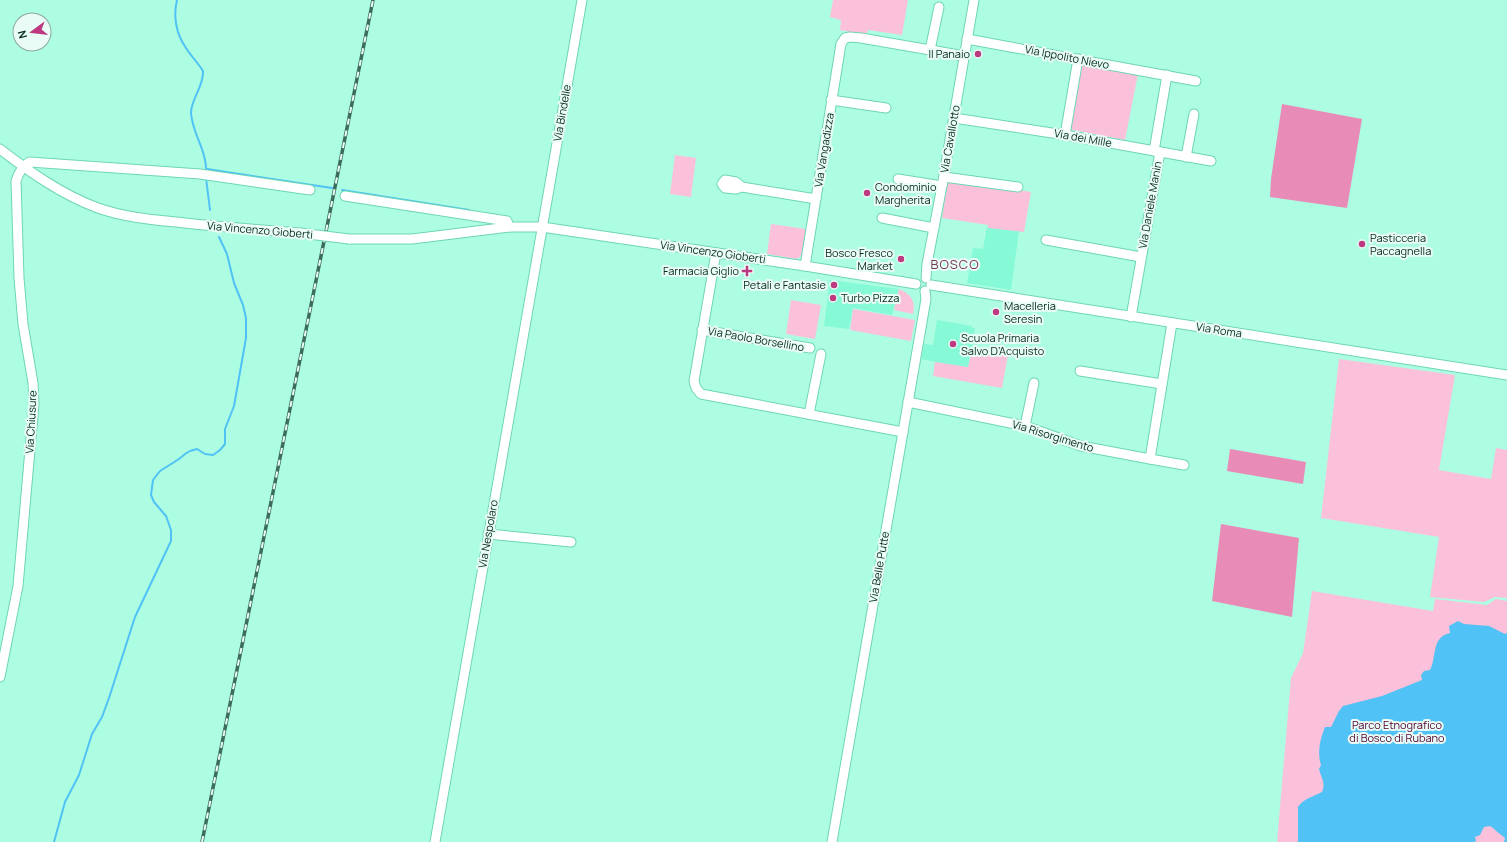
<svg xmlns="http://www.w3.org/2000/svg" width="1507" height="842" font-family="Manrope,sans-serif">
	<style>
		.built { fill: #86fad6 }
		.green { fill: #fbc1da }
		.forest { fill: #e88bb6 }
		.water { fill: #51c2f5 }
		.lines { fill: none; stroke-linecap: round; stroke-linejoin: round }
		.stream { stroke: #51c2f5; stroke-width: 2 }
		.minor-casing { stroke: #6dd6b5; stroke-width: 11 }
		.minor { stroke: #fff; stroke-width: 9 }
		.rail-casing { stroke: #3b6c5d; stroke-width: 3.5 }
		.rail { stroke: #e9fcf5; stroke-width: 2; stroke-dasharray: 6; stroke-linecap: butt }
		.minor-bridge-casing { stroke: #6dd6b5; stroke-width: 11; stroke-linecap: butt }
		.minor-bridge { stroke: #fff; stroke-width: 9 }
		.poi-dot { fill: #bd3a81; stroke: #e9fcf5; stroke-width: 1.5 }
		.labels { text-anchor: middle; stroke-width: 4; stroke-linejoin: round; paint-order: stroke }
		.poi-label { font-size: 11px; fill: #06291f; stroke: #e9fcf5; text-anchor: start }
		.street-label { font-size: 11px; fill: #06291f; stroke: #e9fcf5 }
		.park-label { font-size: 11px; fill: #540034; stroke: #e9fcf5 }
		.quarter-label { font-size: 13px; letter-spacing: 1px; fill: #7b395a; stroke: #e9fcf5 }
	</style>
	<rect width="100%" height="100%" fill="#adfde2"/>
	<g class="built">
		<polygon points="987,227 1019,231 1011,290 967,283 973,248 983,249"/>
		<polygon points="830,280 899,289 892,315 853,308 849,329 824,326"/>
		<polygon points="937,320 972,326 972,328 975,328 968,368 921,359 924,344 933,345"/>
	</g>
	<g class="green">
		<polygon points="833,0 908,0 902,35 868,30 866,35 840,30 841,20 830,17"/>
		<polygon points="1084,64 1138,74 1125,140 1073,130 1071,129 1079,68"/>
		<polygon points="675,155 696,158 691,197 670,194"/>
		<polygon points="948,180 1031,192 1024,232 988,228 988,225 942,218"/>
		<polygon points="771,224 806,229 802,253 800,257 796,259 767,254"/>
		<path d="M899,289c12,5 17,12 14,25l-19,-4z"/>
		<polygon points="791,300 821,305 815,339 786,334"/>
		<polygon points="853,309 915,320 911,341 850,330"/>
		<polygon points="972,349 1008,355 1002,388 933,376 935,362 968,367"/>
		<polygon points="1339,359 1455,375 1439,470 1491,479 1496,448 1507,450 1507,598 1495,597 1484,602 1430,597 1439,537 1321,518"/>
		<polygon points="1312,591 1433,611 1435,599 1487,605 1496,599 1507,601 1507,842 1277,842 1291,678 1303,653"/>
	</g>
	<g class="forest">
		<polygon points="1282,104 1362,119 1347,208 1270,197 1271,179"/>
		<polygon points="1230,449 1306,462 1303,484 1227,471"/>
		<polygon points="1221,524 1299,538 1292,617 1212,601"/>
	</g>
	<path class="water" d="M1458,621l6,3 25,2 16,8 2,-1v209h-3l1,-4c-6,-4 -10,-9 -15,-12l-6,1 -4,8 -5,2 1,4 -2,1h-176v-35c5,-8 16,-11 24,-15 4,-10 -1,-14 -3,-23l2,-4c-4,-13 -1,-26 4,-38h6l8,-16 4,-5 39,-10 40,-16 -1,-5 3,-4 6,-1c7,-13 1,-33 20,-37l-1,-7z"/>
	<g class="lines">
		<g class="stream">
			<path d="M177,0c-4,16 -1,34 9,48 5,8 12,15 17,23 1,15 -12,28 -12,42 1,20 16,38 15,58"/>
			<polyline points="207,169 332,188"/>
			<polyline points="206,178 210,210"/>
			<polyline points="342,190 469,210"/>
			<polyline points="54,842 65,802 79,775 92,734 102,717 109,698 135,617 171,541 171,530 166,516 154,502 151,495 153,480 160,471 179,459 185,454 190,451 197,449 205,454 213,455 220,450 225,444 225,429 234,406 246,338 246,318 243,305 234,283 227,254 219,237"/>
		</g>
		<defs>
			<g id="minor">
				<polyline points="967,39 1196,81"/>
				<polyline points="930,50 939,7"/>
				<polyline points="831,100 886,108"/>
				<polyline points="954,118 1065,135 1211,161"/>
				<polyline points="1065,135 1078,59"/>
				<path d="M0,149c30,23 62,46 98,59 28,10 59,12 87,15 38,4 77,7 115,10"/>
				<polyline points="1154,151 1167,75"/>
				<polyline points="1186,157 1194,114"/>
				<polyline points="944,177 1018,187"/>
				<polyline points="898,179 942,186"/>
				<polyline points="742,187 736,189 725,188 722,184 725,180 736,182 742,187 816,199"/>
				<polyline points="345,196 507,221 509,227"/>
				<polyline points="882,218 934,228"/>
				<polyline points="349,239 412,239 509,227 542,227 805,266 916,284"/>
				<polyline points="1046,240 1141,257"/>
				<polyline points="716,253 694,381 696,388 701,394 903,432"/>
				<polyline points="805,266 841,44 845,38 850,37 861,38 965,56"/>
				<polyline points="926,278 927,264 942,186 974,0"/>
				<polyline points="931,285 1507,375"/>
				<polyline points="1131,317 1160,152"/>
				<polyline points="702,330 810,348"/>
				<polyline points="1080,371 1162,384"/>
				<polyline points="908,402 1025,426 1081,446 1150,459 1172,323"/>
				<polyline points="809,414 821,354"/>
				<polyline points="1025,426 1034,383"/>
				<polyline points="1150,459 1184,465"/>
				<polyline points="488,534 571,542"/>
				<path d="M0,677l18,-91 16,-182 -1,-21 -10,-59 -4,-46 -3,-97c2,-7 7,-16 14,-19l170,12 110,16"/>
				<polyline points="435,842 582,0"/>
				<polyline points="832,842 926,299 925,291"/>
			</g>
		</defs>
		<use href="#minor" class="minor-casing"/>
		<use href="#minor" class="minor"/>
		<defs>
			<polyline id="rail" points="202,842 373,0"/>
		</defs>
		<use href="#rail" class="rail-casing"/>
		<use href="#rail" class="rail"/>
		<defs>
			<polyline id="minor-bridge" points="300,233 349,239"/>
		</defs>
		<use href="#minor-bridge" class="minor-bridge-casing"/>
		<use href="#minor-bridge" class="minor-bridge"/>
	</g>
	<g class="poi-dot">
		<circle cx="978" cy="54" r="4"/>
		<circle cx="867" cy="193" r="4"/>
		<circle cx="1362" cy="244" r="4"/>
		<circle cx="901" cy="259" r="4"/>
		<path d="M745 265h4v4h4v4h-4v4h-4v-4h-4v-4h4z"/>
		<circle cx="834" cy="285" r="4"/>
		<circle cx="833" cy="298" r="4"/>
		<circle cx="996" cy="312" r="4"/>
		<circle cx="953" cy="344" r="4"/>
	</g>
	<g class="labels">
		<g class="poi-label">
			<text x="970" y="58" text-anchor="end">Il Panaio</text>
			<text x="875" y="191">Condominio<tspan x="875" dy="13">Margherita</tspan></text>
			<text x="1370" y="242">Pasticceria<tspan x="1370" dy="13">Paccagnella</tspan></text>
			<text x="893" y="257" text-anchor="end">Bosco Fresco<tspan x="893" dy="13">Market</tspan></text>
			<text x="739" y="275" text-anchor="end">Farmacia Giglio</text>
			<text x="826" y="289" text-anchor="end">Petali e Fantasie</text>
			<text x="841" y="302">Turbo Pizza</text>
			<text x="1004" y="310">Macelleria<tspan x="1004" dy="13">Seresin</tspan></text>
			<text x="961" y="342">Scuola Primaria<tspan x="961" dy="13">Salvo D’Acquisto</tspan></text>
		</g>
		<g class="street-label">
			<text transform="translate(1067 57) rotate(11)" y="4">Via Ippolito Nievo</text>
			<text transform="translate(562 113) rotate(-80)" y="4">Via Bindelle</text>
			<text transform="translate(1083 138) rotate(10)" y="4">Via dei Mille</text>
			<text transform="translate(950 139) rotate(-80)" y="4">Via Cavallotto</text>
			<text transform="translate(824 150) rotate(-81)" y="4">Via Vangadizza</text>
			<text transform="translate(1150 205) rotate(-80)" y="4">Via Daniele Manin</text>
			<text transform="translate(260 230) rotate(5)" y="4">Via Vincenzo Gioberti</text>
			<text transform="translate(713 252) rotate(8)" y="4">Via Vincenzo Gioberti</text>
			<text transform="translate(1219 330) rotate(9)" y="4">Via Roma</text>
			<text transform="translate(756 339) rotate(10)" y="4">Via Paolo Borsellino</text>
			<text transform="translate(31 422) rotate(-87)" y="4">Via Chiusure</text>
			<text transform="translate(1053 436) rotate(17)" y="4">Via Risorgimento</text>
			<text transform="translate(488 534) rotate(-80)" y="4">Via Nespolaro</text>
			<text transform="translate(879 567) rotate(-80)" y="4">Via Belle Putte</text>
		</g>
		<g class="park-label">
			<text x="1397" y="729">Parco Etnografico<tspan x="1397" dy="13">di Bosco di Rubano</tspan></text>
		</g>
		<g class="quarter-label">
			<text x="955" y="269">BOSCO</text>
		</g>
	</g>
	<g transform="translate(32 32) rotate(255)"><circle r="19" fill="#e9fcf5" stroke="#8ea89f"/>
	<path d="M0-3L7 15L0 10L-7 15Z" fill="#bd3a81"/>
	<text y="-6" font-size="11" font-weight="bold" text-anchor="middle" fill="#06291f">N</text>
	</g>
</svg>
